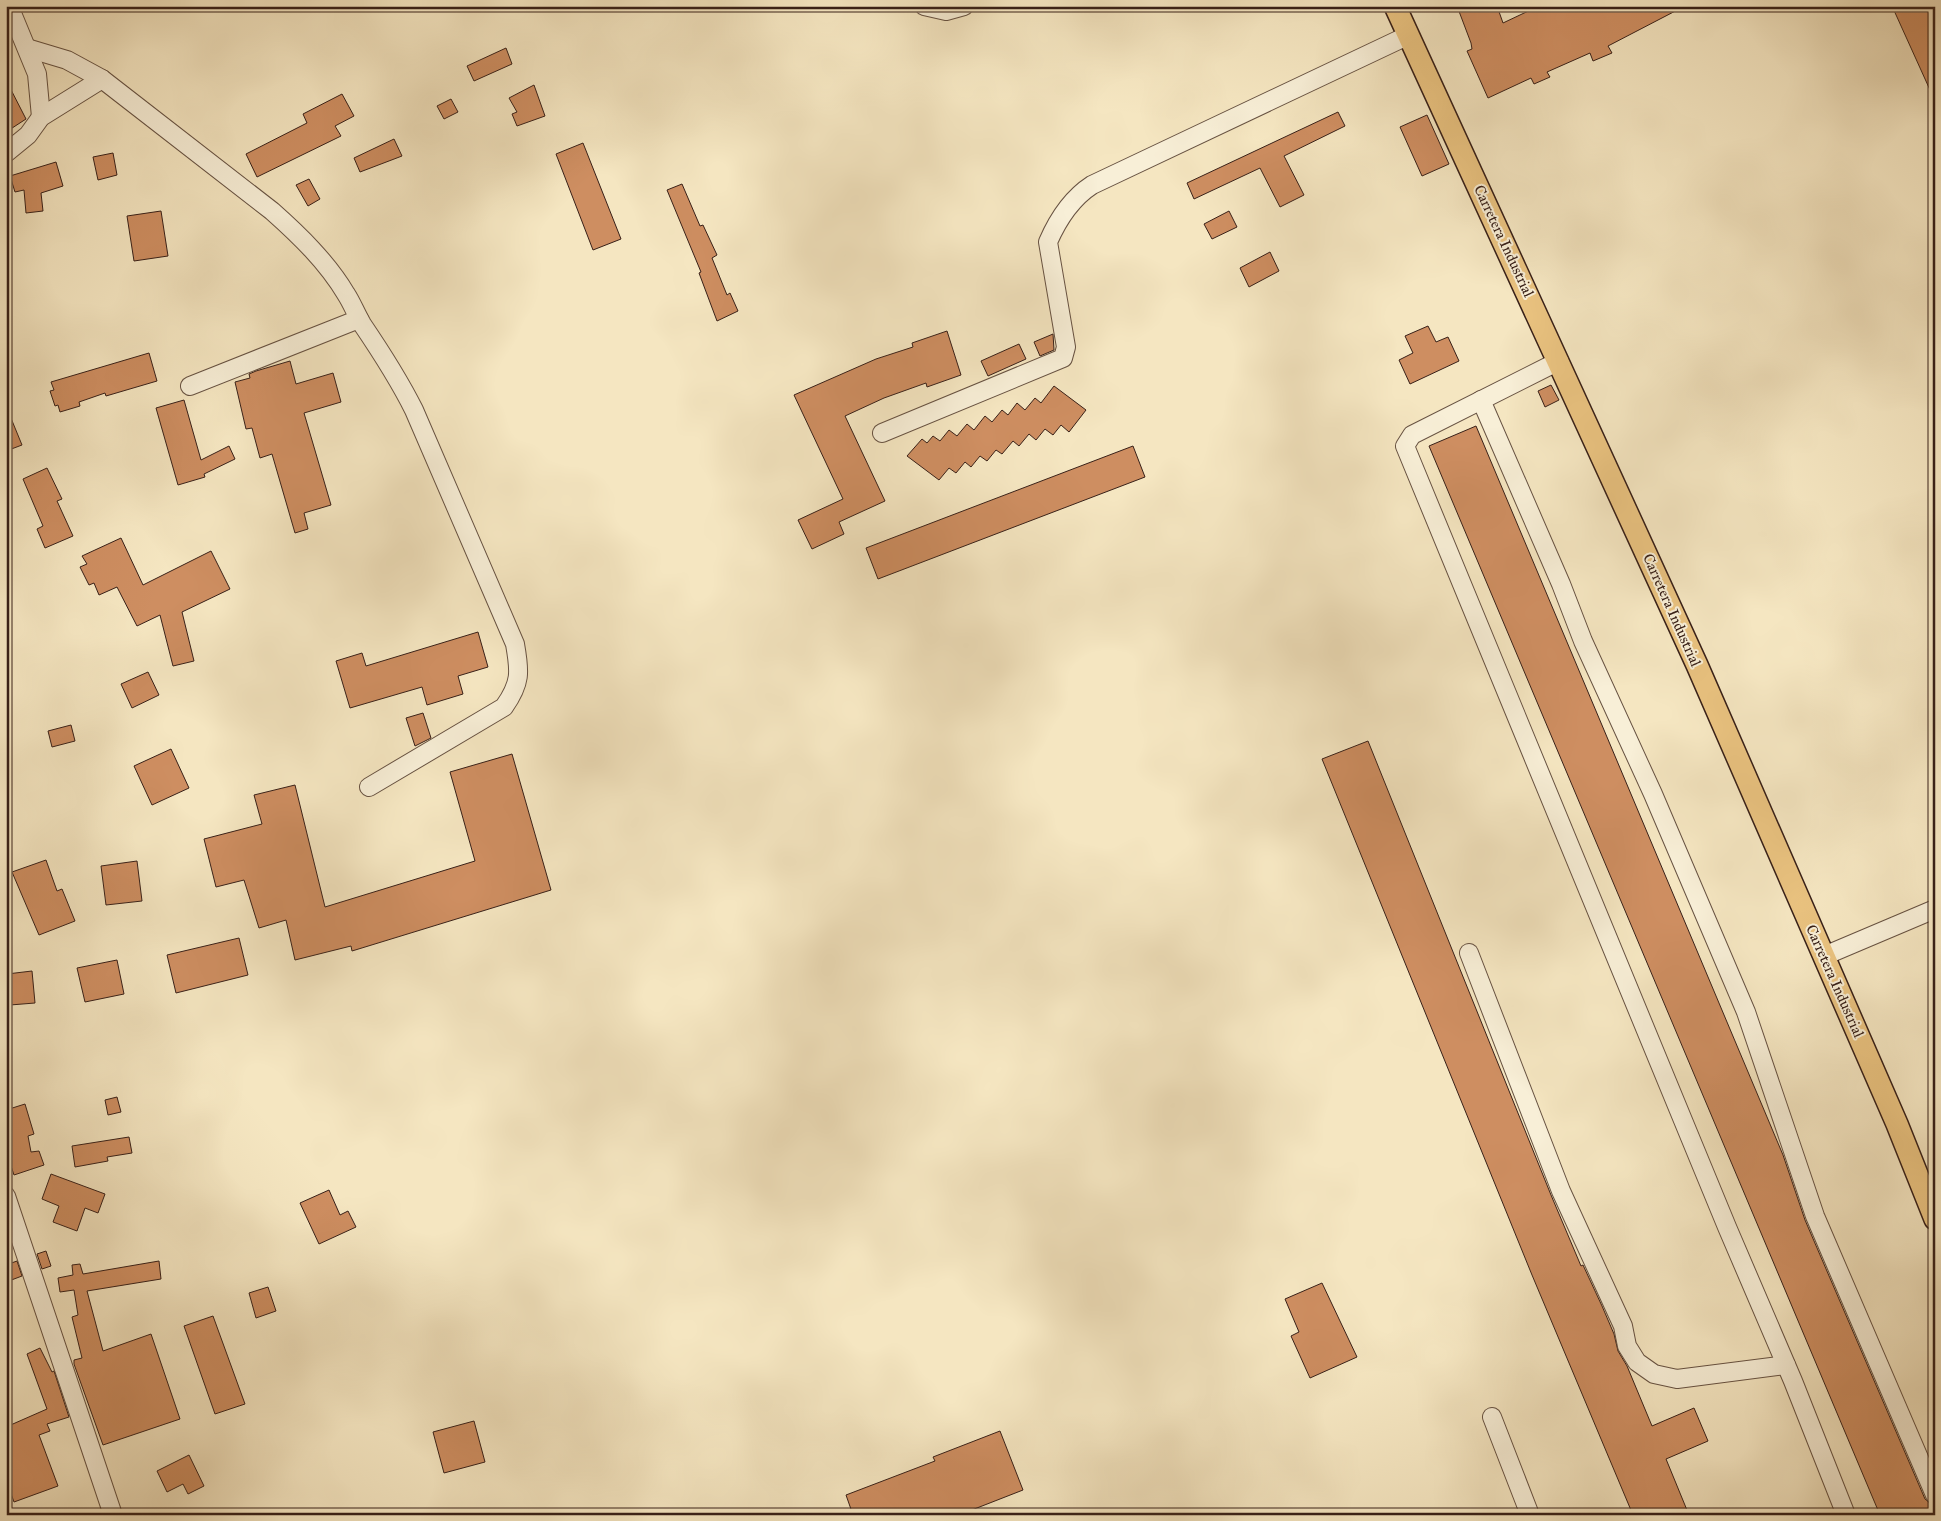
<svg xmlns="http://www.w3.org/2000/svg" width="1941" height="1521" font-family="'IM FELL Great Primer',serif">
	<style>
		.building { fill: #ce8e61; stroke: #382018 }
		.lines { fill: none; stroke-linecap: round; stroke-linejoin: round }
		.minor-casing { stroke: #675242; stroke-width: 20 }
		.major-casing { stroke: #382018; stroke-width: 24 }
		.minor { stroke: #f8efd7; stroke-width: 18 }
		.major { stroke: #eac380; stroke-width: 21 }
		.labels { text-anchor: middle; stroke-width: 4; stroke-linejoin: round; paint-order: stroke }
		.street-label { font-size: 15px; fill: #382018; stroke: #f8efd7 }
	</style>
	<rect width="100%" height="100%" fill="#f5e6c1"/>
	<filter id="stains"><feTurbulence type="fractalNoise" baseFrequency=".004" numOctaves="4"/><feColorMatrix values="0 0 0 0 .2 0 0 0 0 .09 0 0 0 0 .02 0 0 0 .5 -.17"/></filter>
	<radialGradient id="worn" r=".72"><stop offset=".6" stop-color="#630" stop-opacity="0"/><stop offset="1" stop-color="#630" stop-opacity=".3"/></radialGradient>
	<g class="building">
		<polygon points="1457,6 1497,6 1503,23 1539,6 1685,6 1608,46 1612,53 1593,61 1590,53 1547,72 1550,77 1534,84 1531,78 1488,98 1467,51 1472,49 1471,43"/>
		<polygon points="1892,6 1935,6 1935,101"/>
		<polygon points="506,48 512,64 474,81 467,66"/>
		<polygon points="6,80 26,119 6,132"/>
		<polygon points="534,85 545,116 517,126 512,114 517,112 509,98"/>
		<polygon points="342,94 354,116 335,126 341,136 257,177 246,154 307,123 303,114"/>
		<polygon points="451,99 458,112 444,119 437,106"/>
		<polygon points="1338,112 1345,126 1284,156 1304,195 1280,207 1260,168 1194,199 1187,183"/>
		<polygon points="1427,115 1449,164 1422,176 1400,127"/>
		<polygon points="394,139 402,156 360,172 354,158"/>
		<polygon points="583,143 621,239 593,250 556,154"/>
		<polygon points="113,153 117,175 98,180 93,157"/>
		<polygon points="56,162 63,186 41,193 43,211 26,213 24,190 15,192 10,176"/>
		<polygon points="309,179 320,199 308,206 296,185"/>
		<polygon points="682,184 700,226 703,225 717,255 712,258 727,295 730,293 738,311 717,321 699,273 701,272 667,190"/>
		<polygon points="161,211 168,256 134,261 127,216"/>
		<polygon points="1229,211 1237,227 1212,239 1204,224"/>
		<polygon points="1270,252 1279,271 1249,287 1240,268"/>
		<polygon points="1428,326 1436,342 1448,337 1459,361 1410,384 1399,360 1413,353 1405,336"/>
		<polygon points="947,331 961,375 927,387 926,383 884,398 845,416 885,501 839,522 844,534 812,549 798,520 843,499 794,395 876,359 913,347 912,343"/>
		<polygon points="1053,334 1054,350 1040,356 1034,342"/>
		<polygon points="1019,344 1026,359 988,376 981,361"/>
		<polygon points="149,353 157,381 106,396 105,393 79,402 80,406 60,412 58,405 55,406 50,391 54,390 51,382"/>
		<polygon points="290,361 296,384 333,373 341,402 304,413 331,505 304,513 308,529 295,533 272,454 260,458 252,428 246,429 235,382 250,378 249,374 256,371"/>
		<polygon points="1551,385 1559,400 1545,407 1538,391"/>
		<polygon points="1054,386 1086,410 1069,432 1061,425 1053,435 1045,429 1036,440 1029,434 1019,446 1013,441 1002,454 996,450 987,461 980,456 971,467 965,462 956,473 949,468 939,480 907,456 922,439 927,443 933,436 940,441 949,430 957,436 967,424 974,430 985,416 992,422 1002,410 1008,415 1017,403 1025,410 1035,398 1041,403"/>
		<polygon points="184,400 201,460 229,446 235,459 204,474 205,477 178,485 156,408"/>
		<polygon points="6,406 22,445 6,451"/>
		<polygon points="1476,426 1783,1155 1805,1220 1925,1499 1931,1504 1935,1515 1880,1515 1429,446"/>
		<polygon points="1133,446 1145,477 878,579 866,548"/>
		<polygon points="47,468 62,499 57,501 73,536 45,548 37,529 43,526 23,479"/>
		<polygon points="121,538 143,585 211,551 230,589 182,612 194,661 173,666 160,615 137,626 117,587 99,595 94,583 89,585 80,567 87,564 82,556"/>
		<polygon points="478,632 488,667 458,676 463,694 427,705 422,687 350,708 336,661 362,653 366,666"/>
		<polygon points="148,672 159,695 132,708 121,684"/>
		<polygon points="423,713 431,738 415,746 406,718"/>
		<polygon points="71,725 75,741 52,747 48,731"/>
		<polygon points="1368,741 1551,1195 1581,1266 1583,1265 1602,1306 1614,1334 1618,1351 1627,1366 1652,1426 1694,1408 1708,1441 1666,1459 1689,1515 1633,1515 1532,1275 1322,759"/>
		<polygon points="171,749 189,788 152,805 134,766"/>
		<polygon points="512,754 551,890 352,951 351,946 295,960 286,920 259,928 244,880 216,887 204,839 262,824 254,795 295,785 325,907 475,861 450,772"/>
		<polygon points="46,860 57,891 62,889 75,921 39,935 12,872"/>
		<polygon points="137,861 142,901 106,905 101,866"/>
		<polygon points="239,938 248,975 176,993 167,955"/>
		<polygon points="117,960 124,994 85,1002 77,968"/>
		<polygon points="32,971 35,1003 10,1005 7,974"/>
		<polygon points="117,1097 121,1112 108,1115 105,1100"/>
		<polygon points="25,1104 34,1134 28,1136 31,1152 39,1151 44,1165 14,1175 6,1151 6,1110"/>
		<polygon points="129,1137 132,1153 107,1157 108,1161 75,1167 72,1146"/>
		<polygon points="51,1174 105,1194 98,1213 85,1208 77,1231 53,1222 59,1206 42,1199"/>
		<polygon points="329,1190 340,1215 348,1211 356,1227 319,1244 300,1203"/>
		<polygon points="46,1251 51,1266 42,1269 37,1254"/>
		<polygon points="17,1261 22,1276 6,1282 6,1265"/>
		<polygon points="159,1261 161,1279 87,1291 103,1351 151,1334 180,1419 103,1445 74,1364 74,1360 82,1358 72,1317 78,1315 74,1290 60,1292 58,1278 73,1275 72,1265 80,1264 83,1274"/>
		<polygon points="1322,1283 1357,1357 1310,1378 1291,1336 1299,1332 1285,1299"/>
		<polygon points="268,1287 276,1311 256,1318 249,1293"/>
		<polygon points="213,1316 245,1404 215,1414 184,1326"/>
		<polygon points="40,1348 52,1372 54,1371 69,1417 47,1424 50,1431 39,1435 58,1486 14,1502 6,1480 6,1427 47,1409 27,1354"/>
		<polygon points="474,1421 485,1462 444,1473 433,1432"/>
		<polygon points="1000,1431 1023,1490 959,1515 853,1515 846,1495 935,1461 933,1457"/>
		<polygon points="189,1455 204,1486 188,1494 183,1484 167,1492 157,1471"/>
	</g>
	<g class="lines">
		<defs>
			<g id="minor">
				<polyline points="9,6 37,74 41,117"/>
				<polyline points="924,6 946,11 964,6"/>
				<path d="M27,48l40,12 35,19 170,132c27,24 55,51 74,83 6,9 10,20 16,30 19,28 37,56 52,86l101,234c5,28 6,39 -11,63l-135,80"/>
				<polyline points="6,153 28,135 41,117 102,79"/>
				<polyline points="1559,361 1412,435 1405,446 1727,1227 1793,1381 1846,1515"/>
				<polyline points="190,386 359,319"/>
				<polyline points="1481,400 1561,584 1583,641 1653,794 1746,1012 1815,1216 1935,1495"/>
				<path d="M882,433l181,-75 3,-11 -18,-105c10,-23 24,-44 44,-57l317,-150"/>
				<polyline points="1469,953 1561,1191 1623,1326 1627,1346 1637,1362 1654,1374 1677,1379 1786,1365"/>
				<polyline points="1824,956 1935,909"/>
				<polyline points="6,1196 113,1515"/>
				<polyline points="1492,1417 1530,1515"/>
			</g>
			<polyline id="major" points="1395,6 1697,665 1897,1124 1935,1219"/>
		</defs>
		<use href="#minor" class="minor-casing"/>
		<use href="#major" class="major-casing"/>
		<use href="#minor" class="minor"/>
		<use href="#major" class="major"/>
	</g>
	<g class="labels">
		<g class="street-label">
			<text transform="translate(1504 241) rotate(65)" y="5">Carretera Industrial</text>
			<text transform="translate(1672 610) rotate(66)" y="5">Carretera Industrial</text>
			<text transform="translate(1835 981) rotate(66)" y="5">Carretera Industrial</text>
		</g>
	</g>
	<rect width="1941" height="1521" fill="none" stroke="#f5e6c1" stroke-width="25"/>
	<rect x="8" y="8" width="1926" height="1506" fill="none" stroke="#382018" stroke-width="2.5"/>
	<rect x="12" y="12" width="1916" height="1496" fill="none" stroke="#382018"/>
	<rect width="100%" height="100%" filter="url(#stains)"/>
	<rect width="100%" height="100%" fill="url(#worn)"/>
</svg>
